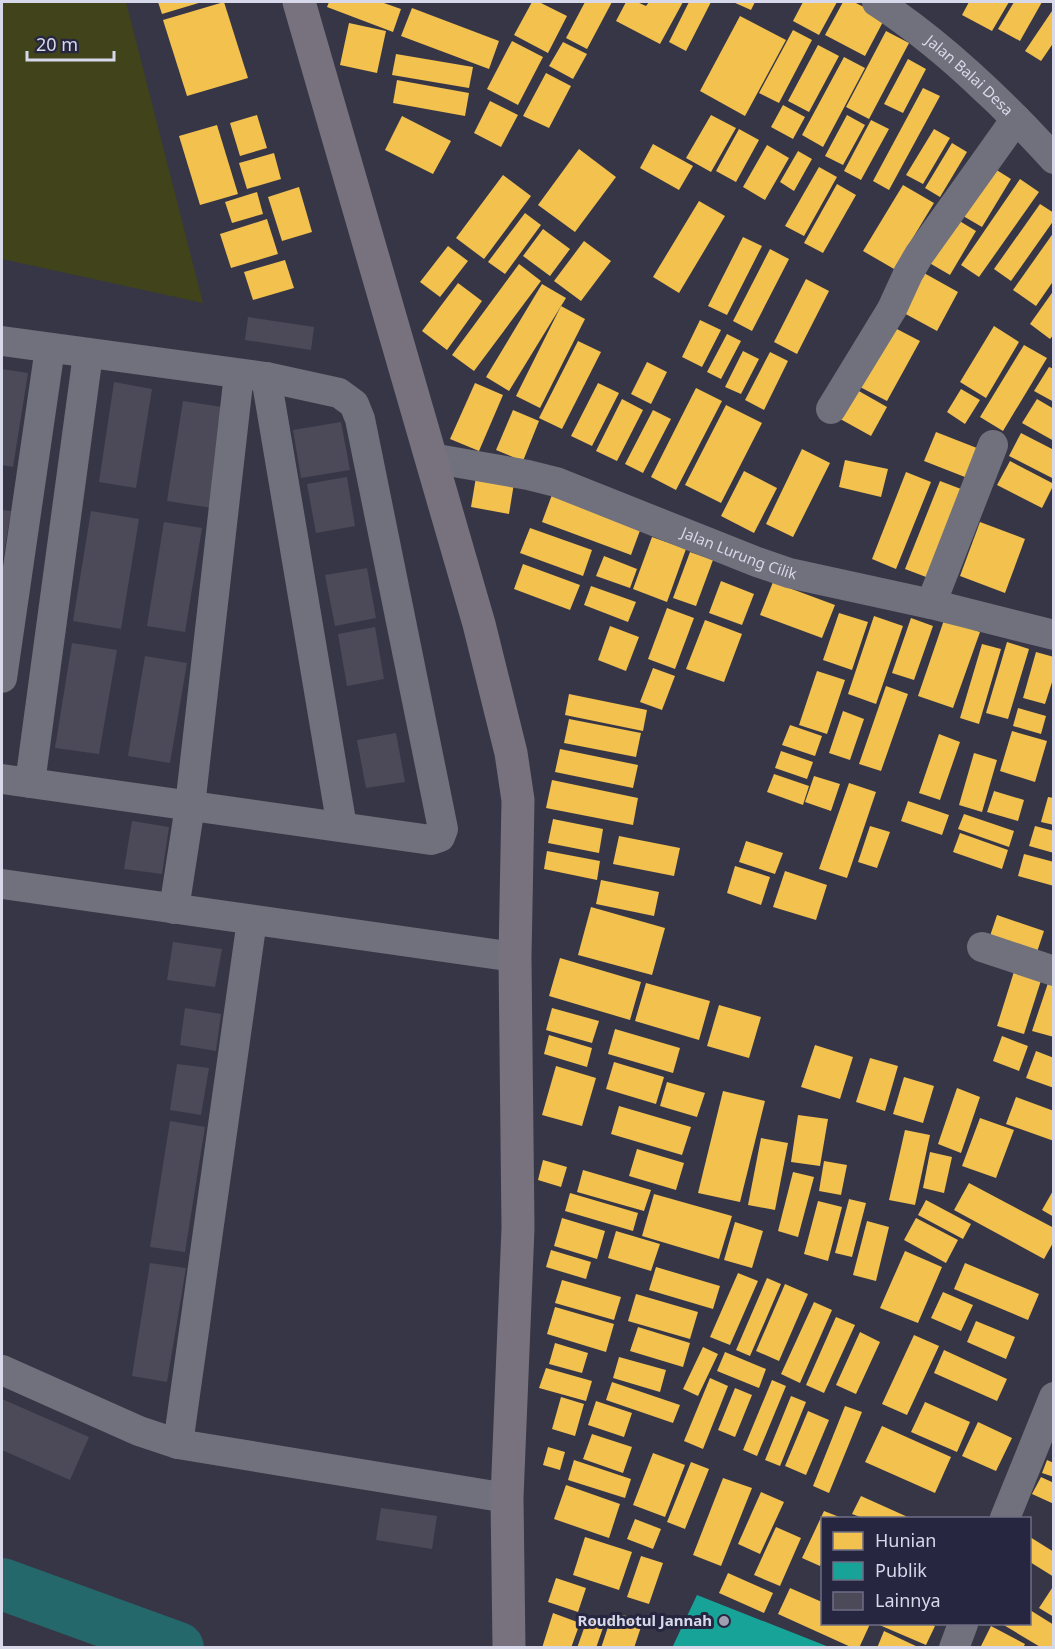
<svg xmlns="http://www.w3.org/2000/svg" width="1055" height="1649" font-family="'Noto Sans',sans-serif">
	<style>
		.green { fill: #41431a }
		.homes { fill: #f2c14e }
		.public { fill: #17a398 }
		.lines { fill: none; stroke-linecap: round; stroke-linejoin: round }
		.river { stroke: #25686c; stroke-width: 52 }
		.building { fill: #4c4a58 }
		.minor { stroke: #71717d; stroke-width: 30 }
		.secondary { stroke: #77727e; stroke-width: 33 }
		.poi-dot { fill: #9f9fb1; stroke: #272641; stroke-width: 2 }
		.labels { text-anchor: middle; stroke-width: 6; stroke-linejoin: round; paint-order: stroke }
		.street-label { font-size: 15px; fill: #d7d8ea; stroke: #272641 }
		.poi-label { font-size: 15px; font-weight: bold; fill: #d7d8ea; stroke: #272641; text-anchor: end }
	</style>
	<rect width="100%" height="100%" fill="#373646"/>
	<polygon class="green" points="2,2 126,2 203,303 2,259"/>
	<g class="homes">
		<polygon points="158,2 202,2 162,14"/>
		<polygon points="224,2 248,78 187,96 163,20"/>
		<polygon points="329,2 381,2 401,9 393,32 327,7"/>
		<polygon points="532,2 539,2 567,16 548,53 514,35"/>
		<polygon points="585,2 612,2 587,49 566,38"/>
		<polygon points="626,2 637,2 646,6 649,2 683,2 660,44 616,21"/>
		<polygon points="689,2 711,2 686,51 669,42"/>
		<polygon points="733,2 755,2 751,10"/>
		<polygon points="803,2 837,2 819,35 793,21"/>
		<polygon points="843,2 854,2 885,18 865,56 825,35"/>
		<polygon points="969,2 1009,2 992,31 962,15"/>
		<polygon points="1014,2 1042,2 1020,41 998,29"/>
		<polygon points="412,8 499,41 489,69 401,36"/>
		<polygon points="1054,8 1054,42 1041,61 1025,51"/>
		<polygon points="740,16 786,40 745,116 700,91"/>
		<polygon points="349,23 386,31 377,73 340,65"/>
		<polygon points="793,30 812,40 779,103 759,93"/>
		<polygon points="886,31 909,43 869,119 846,107"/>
		<polygon points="512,41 543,57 518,105 487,89"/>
		<polygon points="563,42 587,54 573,79 549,66"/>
		<polygon points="818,45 839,56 809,112 788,101"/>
		<polygon points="396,54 473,67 469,88 392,75"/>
		<polygon points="844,57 865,68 823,147 802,135"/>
		<polygon points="908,59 926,69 903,113 884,104"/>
		<polygon points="546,73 571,86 549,128 523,116"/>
		<polygon points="397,80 469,93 465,116 393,103"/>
		<polygon points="923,88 940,96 889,190 873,181"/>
		<polygon points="490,101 518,115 501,147 474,133"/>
		<polygon points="783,105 805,117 793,139 771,127"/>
		<polygon points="257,115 267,148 240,156 230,123"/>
		<polygon points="711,115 736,128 711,172 686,158"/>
		<polygon points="847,115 865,125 843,165 825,156"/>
		<polygon points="402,116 451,141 433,174 385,150"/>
		<polygon points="871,120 889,129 861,180 844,171"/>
		<polygon points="217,125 238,194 200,205 179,136"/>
		<polygon points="739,129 759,140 736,182 716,171"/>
		<polygon points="934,129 950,138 923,184 906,175"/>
		<polygon points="952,143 967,152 940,197 925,188"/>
		<polygon points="653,144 693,166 679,190 640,168"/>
		<polygon points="767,145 789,158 765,200 743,187"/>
		<polygon points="579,149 616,177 575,232 538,205"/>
		<polygon points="798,151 812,159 794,191 780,182"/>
		<polygon points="274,153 281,179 247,189 239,163"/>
		<polygon points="987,164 1011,179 982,227 958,213"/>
		<polygon points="819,167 837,177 804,236 785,226"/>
		<polygon points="503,175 531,196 484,259 456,238"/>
		<polygon points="1020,179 1039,192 979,277 961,265"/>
		<polygon points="837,184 856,195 823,253 804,243"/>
		<polygon points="903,185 934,203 894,269 863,251"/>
		<polygon points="299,187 312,232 282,241 268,197"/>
		<polygon points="257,192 263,214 232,223 225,202"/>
		<polygon points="699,201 725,216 679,293 653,277"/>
		<polygon points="1040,204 1054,213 1054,220 1011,281 994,269"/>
		<polygon points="525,213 541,225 505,274 488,262"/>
		<polygon points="953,217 976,231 950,275 926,261"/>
		<polygon points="267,219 278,254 231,268 220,234"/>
		<polygon points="543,229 570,249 550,276 523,256"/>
		<polygon points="1054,232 1054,280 1036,306 1013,290"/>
		<polygon points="743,237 762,246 727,315 708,306"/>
		<polygon points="584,241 611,261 581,301 554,281"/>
		<polygon points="448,246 468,261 440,297 420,282"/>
		<polygon points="770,249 789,259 752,331 733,321"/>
		<polygon points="285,260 294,288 253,300 244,272"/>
		<polygon points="519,264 541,281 474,371 452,355"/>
		<polygon points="924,273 958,292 937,331 902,312"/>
		<polygon points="806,279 829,291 797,354 774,342"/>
		<polygon points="458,283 482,301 447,350 422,331"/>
		<polygon points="542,284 566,298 509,391 486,377"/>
		<polygon points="1054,290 1054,334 1050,339 1030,324"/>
		<polygon points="561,306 585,319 540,408 516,396"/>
		<polygon points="700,320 721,330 702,367 682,357"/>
		<polygon points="994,326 1019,342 986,398 960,382"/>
		<polygon points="893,327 920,341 887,401 860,387"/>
		<polygon points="727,334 741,341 721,379 707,372"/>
		<polygon points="578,341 601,352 562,429 539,418"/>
		<polygon points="1024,345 1047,358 1003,431 980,417"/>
		<polygon points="743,351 759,359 741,394 725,387"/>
		<polygon points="770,352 788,361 764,410 745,400"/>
		<polygon points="647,362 667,372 651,404 631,394"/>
		<polygon points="1049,367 1054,369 1054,402 1034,391"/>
		<polygon points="475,383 503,395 479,451 450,439"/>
		<polygon points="598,383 619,393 592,446 571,436"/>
		<polygon points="850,386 887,407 871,436 833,415"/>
		<polygon points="696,388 722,401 676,490 651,477"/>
		<polygon points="961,389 980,400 965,424 947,412"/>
		<polygon points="622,399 643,410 617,461 596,451"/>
		<polygon points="1037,399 1054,409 1054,441 1022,423"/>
		<polygon points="726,405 762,423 721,503 685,485"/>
		<polygon points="513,410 539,421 523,461 496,450"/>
		<polygon points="653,410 671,419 643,473 625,464"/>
		<polygon points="936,432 982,450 970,479 924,461"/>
		<polygon points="1021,433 1054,450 1054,479 1009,456"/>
		<polygon points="802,449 830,463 793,537 766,524"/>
		<polygon points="845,460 888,469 881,497 839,487"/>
		<polygon points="1010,461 1054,484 1042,508 997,485"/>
		<polygon points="477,471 515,477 509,514 471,507"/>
		<polygon points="744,471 777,488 754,533 721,516"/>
		<polygon points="906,472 931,482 896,569 872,559"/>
		<polygon points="940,481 969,492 934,580 905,569"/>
		<polygon points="553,492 642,525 631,555 542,522"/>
		<polygon points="980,522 1025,539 1005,593 960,576"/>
		<polygon points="530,528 592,550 583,576 520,553"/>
		<polygon points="652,537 686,549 667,602 633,589"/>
		<polygon points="690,552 713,560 696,606 673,598"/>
		<polygon points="604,556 637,569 630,588 596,576"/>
		<polygon points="523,564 580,585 570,610 514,589"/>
		<polygon points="721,581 754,594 742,625 709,613"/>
		<polygon points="773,582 835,605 822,638 760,615"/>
		<polygon points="591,586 636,602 628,622 584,605"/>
		<polygon points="667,608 694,618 675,669 648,659"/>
		<polygon points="839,613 868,622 852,670 823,660"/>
		<polygon points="874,616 903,626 876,704 848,694"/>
		<polygon points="911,618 933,626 914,680 892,673"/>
		<polygon points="705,620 742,634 724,682 686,669"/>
		<polygon points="944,620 980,632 953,708 918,696"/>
		<polygon points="610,626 639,637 626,671 598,660"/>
		<polygon points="1007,642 1029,649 1008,719 986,713"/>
		<polygon points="982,644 1001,649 979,724 960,718"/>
		<polygon points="1036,652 1054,657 1054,676 1045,704 1023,698"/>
		<polygon points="653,668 675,676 662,710 640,702"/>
		<polygon points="817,671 845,680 827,734 799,725"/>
		<polygon points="886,686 908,694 881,771 859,764"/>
		<polygon points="569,694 647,710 643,731 565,715"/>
		<polygon points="1018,708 1046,716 1041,734 1013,726"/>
		<polygon points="843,711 864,719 850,760 829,753"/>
		<polygon points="569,719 641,733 636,757 564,743"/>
		<polygon points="790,725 822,736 815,756 782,745"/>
		<polygon points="1012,731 1047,741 1035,782 1000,771"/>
		<polygon points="939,734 960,742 940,800 919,793"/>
		<polygon points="560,749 638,765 633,788 555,772"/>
		<polygon points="781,751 813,762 807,779 775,768"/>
		<polygon points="974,753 997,760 982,812 959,805"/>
		<polygon points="774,774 809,786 803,805 767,792"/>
		<polygon points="814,776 840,784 831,811 805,802"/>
		<polygon points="552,780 638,798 633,825 546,808"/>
		<polygon points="849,783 876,792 847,878 819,869"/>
		<polygon points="994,791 1024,800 1018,821 987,812"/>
		<polygon points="1048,797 1054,798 1054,825 1041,822"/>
		<polygon points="908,801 949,815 942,835 901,821"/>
		<polygon points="964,814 1014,831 1009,847 958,829"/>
		<polygon points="553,819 603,829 599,853 548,843"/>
		<polygon points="870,826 890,832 877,868 858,862"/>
		<polygon points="1035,826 1054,831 1054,853 1029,846"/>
		<polygon points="960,833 1008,850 1002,869 953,852"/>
		<polygon points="619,836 680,848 674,876 613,864"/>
		<polygon points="746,841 783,853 775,874 739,862"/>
		<polygon points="547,851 600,861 597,880 544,869"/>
		<polygon points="1024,854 1054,862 1054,886 1018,876"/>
		<polygon points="735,866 770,877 761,905 727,893"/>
		<polygon points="785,871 827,885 816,920 773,907"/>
		<polygon points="601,880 659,892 654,916 596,904"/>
		<polygon points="591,907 665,928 652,975 578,955"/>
		<polygon points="997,915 1044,931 1036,955 989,939"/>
		<polygon points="560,958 641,982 630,1020 549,996"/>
		<polygon points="1017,962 1044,971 1024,1034 997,1026"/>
		<polygon points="1050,977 1054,978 1054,1037 1032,1031"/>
		<polygon points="646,983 710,1001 699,1040 635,1021"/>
		<polygon points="719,1005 761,1017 749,1058 707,1046"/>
		<polygon points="552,1008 599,1021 592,1043 546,1030"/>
		<polygon points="615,1029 680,1048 673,1073 608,1054"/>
		<polygon points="549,1035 592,1048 587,1067 544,1054"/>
		<polygon points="1002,1036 1028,1046 1019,1071 993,1061"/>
		<polygon points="815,1045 853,1057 840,1099 801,1087"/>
		<polygon points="1036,1051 1054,1058 1054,1088 1026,1078"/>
		<polygon points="870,1058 898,1066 885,1111 856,1102"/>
		<polygon points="614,1062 664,1077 656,1104 606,1089"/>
		<polygon points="556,1066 596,1078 582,1126 542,1115"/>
		<polygon points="904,1077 934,1086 923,1123 893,1114"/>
		<polygon points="667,1082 705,1093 697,1117 660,1106"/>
		<polygon points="957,1088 980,1097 961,1153 938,1144"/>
		<polygon points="723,1091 765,1101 740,1202 698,1193"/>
		<polygon points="1016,1097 1054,1111 1054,1141 1006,1124"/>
		<polygon points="619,1106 691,1127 682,1155 611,1134"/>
		<polygon points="798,1115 828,1119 820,1166 791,1162"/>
		<polygon points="980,1118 1014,1130 996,1178 962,1166"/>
		<polygon points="905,1130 930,1135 915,1205 889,1200"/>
		<polygon points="761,1138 788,1143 775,1210 748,1205"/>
		<polygon points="637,1149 684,1163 676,1190 629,1176"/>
		<polygon points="930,1152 952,1157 944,1193 923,1188"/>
		<polygon points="543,1160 567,1167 561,1187 538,1180"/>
		<polygon points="824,1161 847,1165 841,1195 819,1191"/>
		<polygon points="583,1170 651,1190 644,1211 577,1192"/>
		<polygon points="793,1172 814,1177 798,1237 778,1231"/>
		<polygon points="969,1183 1054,1228 1054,1241 1044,1259 954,1210"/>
		<polygon points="1054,1189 1054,1217 1042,1210"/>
		<polygon points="570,1193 638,1213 633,1231 565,1211"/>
		<polygon points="654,1194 732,1216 719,1259 642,1236"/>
		<polygon points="849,1199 866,1203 852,1257 835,1253"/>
		<polygon points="926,1200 971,1224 963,1239 918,1215"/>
		<polygon points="818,1201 842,1207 828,1261 804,1254"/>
		<polygon points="562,1218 605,1231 597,1259 554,1246"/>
		<polygon points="916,1218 958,1240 946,1263 904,1240"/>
		<polygon points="867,1221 889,1227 876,1281 853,1275"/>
		<polygon points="735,1222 763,1231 752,1268 724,1260"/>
		<polygon points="616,1231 660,1244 651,1271 608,1258"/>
		<polygon points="551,1250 591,1262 586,1279 546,1267"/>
		<polygon points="905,1251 942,1267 918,1323 880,1308"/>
		<polygon points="965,1263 1039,1294 1028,1320 954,1289"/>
		<polygon points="656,1267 720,1286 713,1309 649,1290"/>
		<polygon points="738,1273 758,1281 730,1345 710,1337"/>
		<polygon points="767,1278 781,1284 750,1356 736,1350"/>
		<polygon points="562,1280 621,1297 614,1320 555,1303"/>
		<polygon points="785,1284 808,1294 779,1361 756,1351"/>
		<polygon points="943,1292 973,1305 961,1331 931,1318"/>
		<polygon points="636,1294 698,1312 690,1339 628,1321"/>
		<polygon points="814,1302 832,1310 800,1383 781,1374"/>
		<polygon points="555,1307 614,1324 606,1352 547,1334"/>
		<polygon points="836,1317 855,1325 824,1393 806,1385"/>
		<polygon points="976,1321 1015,1337 1006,1359 967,1342"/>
		<polygon points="638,1327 690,1343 683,1367 630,1351"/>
		<polygon points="860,1332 880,1342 856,1394 836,1385"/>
		<polygon points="914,1335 939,1346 907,1415 882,1404"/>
		<polygon points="555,1343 588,1353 582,1373 549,1364"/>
		<polygon points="703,1347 718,1354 698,1396 683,1389"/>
		<polygon points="944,1350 1007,1379 997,1401 934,1373"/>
		<polygon points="725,1352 766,1369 759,1388 717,1371"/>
		<polygon points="619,1357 666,1370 660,1392 613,1378"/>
		<polygon points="546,1368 592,1381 586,1401 539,1388"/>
		<polygon points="710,1378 728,1386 703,1449 684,1441"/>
		<polygon points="772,1380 786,1386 757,1456 743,1450"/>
		<polygon points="612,1382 680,1405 673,1423 606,1400"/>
		<polygon points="735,1388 752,1395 735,1437 718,1430"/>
		<polygon points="791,1396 806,1402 780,1466 765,1460"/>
		<polygon points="561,1397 584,1404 575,1436 552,1429"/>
		<polygon points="596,1401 632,1413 624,1437 588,1425"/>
		<polygon points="925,1402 970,1422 957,1452 911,1432"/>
		<polygon points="845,1406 862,1412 829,1493 813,1486"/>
		<polygon points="808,1411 829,1420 806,1475 785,1466"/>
		<polygon points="978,1422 1012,1438 996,1471 962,1456"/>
		<polygon points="882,1426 951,1457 935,1493 865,1462"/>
		<polygon points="592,1434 632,1447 623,1473 583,1459"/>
		<polygon points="548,1447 565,1452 560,1470 543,1465"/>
		<polygon points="653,1453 685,1465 665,1517 633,1505"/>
		<polygon points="574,1460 631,1479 625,1498 568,1480"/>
		<polygon points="1047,1460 1054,1463 1054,1477 1042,1473"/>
		<polygon points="691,1462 709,1469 685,1529 667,1522"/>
		<polygon points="1041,1477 1054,1483 1054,1504 1032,1494"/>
		<polygon points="723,1478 752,1488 721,1566 693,1555"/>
		<polygon points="566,1485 620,1504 609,1538 554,1519"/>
		<polygon points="761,1492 784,1502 760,1554 738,1544"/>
		<polygon points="861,1496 910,1518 863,1518 852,1514"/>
		<polygon points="824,1511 842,1518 822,1518 822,1561 820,1566 802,1558"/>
		<polygon points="635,1519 661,1529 653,1549 627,1539"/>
		<polygon points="776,1527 801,1538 780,1586 754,1575"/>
		<polygon points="585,1537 632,1552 619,1590 573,1575"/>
		<polygon points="1030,1537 1054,1552 1054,1577 1030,1562"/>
		<polygon points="641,1556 663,1563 649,1604 627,1597"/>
		<polygon points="728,1573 773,1593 764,1613 719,1593"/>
		<polygon points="556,1578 586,1588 578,1612 548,1602"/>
		<polygon points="1054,1585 1054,1617 1039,1608"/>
		<polygon points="790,1588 822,1602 822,1624 870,1624 859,1648 853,1648 778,1614"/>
		<polygon points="1030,1610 1054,1625 1054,1648 1042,1648 1002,1624 1030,1624"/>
		<polygon points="613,1612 643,1621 634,1648 601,1648"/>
		<polygon points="553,1613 580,1623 571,1648 542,1648"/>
		<polygon points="588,1617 605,1622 596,1648 577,1648"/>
		<polygon points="877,1624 930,1624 935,1626 926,1645"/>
		<polygon points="991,1626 1025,1644 1023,1648 980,1648"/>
		<polygon points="884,1631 920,1648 877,1648"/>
	</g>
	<polygon class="public" points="697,1595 829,1647 829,1648 672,1648"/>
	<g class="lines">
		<polyline class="river" points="2,1584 178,1648"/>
	</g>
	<g class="building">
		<polygon points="248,317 314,327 311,350 245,340"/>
		<polygon points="2,369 28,373 13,467 2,465"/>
		<polygon points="114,382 152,389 136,488 99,482"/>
		<polygon points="183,401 228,408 212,508 167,501"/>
		<polygon points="341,422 350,470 301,478 293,430"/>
		<polygon points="347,477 355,526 316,533 307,484"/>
		<polygon points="2,510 11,511 3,559 2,559"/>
		<polygon points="91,511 139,519 121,629 73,621"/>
		<polygon points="164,522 202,528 185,632 147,626"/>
		<polygon points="367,568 376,618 335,626 325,575"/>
		<polygon points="375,627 384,679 347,686 338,634"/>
		<polygon points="72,643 117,650 99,754 55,748"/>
		<polygon points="145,656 187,663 170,763 128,756"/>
		<polygon points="396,733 405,782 366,788 357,740"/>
		<polygon points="132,821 169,827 162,874 124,869"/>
		<polygon points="173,942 222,949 215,987 167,980"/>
		<polygon points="185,1008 221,1014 216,1051 180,1045"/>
		<polygon points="177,1064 209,1068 201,1115 170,1110"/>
		<polygon points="170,1121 205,1127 185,1252 150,1247"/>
		<polygon points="150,1263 186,1268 167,1382 132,1376"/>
		<polygon points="2,1399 89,1437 70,1480 2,1450"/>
		<polygon points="381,1508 437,1516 432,1549 376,1540"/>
	</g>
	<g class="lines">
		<g class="minor">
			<path id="s1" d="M877,2c62,40 127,102 177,157"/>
			<polyline points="2,341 266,377 339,393 354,404 360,419 443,829 440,837 431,840 2,779"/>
			<polyline points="266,377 342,827"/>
			<polyline points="831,409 892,309 908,274 919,255 1016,119"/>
			<path id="s2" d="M431,458l97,17 28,7 201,80 32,11 142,31 123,31"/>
			<polyline points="931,604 993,445"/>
			<polyline points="2,678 50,348"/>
			<polyline points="30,783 88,354"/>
			<polyline points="2,884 515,957"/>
			<polyline points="174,909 190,806 239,374"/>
			<polyline points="982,947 1054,971"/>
			<polyline points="2,1370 139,1431 178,1444 507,1498"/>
			<polyline points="178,1444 252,920"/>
			<polyline points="1005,1518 1054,1397"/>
			<polyline points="954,1648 963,1624"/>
		</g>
		<polyline class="secondary" points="299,2 479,624 511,753 518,800 515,957 518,1228 507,1498 509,1648"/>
	</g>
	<circle class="poi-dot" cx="724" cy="1621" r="6"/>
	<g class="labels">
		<g class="street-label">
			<text dy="5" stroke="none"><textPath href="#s1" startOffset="118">Jalan Balai Desa</textPath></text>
			<text dy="5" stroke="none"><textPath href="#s2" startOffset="324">Jalan Lurung Cilik</textPath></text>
		</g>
		<g class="poi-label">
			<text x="712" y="1626">Roudhotul Jannah</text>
		</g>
	</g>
	<rect width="1055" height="1649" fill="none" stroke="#d7d8ea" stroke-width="6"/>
	<rect x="821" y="1517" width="210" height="108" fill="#272641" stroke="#6d6d85" stroke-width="1.5"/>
	<rect x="833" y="1532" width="30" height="18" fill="#f2c14e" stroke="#6d6d85" stroke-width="1.5"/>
	<text x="875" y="1547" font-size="18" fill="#d7d8ea">Hunian</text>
	<rect x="833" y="1562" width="30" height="18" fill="#17a398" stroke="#6d6d85" stroke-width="1.5"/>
	<text x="875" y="1577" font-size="18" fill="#d7d8ea">Publik</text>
	<rect x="833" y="1592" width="30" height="18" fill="#4c4a58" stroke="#6d6d85" stroke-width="1.5"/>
	<text x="875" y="1607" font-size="18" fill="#d7d8ea">Lainnya</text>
	<path d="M27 51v9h87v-9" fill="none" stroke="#d7d8ea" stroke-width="3"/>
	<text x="36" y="51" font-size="18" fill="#d7d8ea" stroke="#272641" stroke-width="4.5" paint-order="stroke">20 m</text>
</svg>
